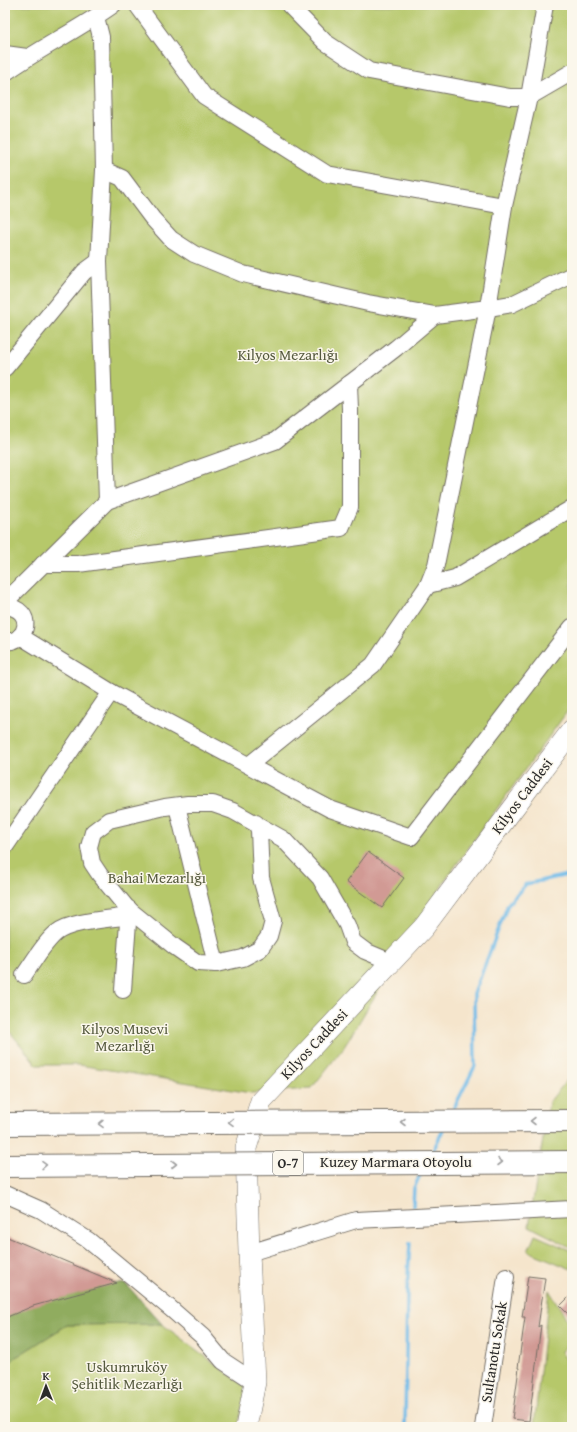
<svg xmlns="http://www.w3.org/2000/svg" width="577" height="1432" font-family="'Gentium Book Plus',serif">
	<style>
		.green { fill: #b6c86b; stroke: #707a4b }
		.forest { fill: #90ac5f; stroke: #5e6c45 }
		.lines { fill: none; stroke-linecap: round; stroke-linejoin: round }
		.stream { stroke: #6ebae8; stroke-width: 3.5 }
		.building { fill: #d19a94 }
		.minor-casing { stroke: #726c63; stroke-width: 18 }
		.major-casing { stroke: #726c63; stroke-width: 22 }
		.minor { stroke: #fff; stroke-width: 16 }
		.major { stroke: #fff; stroke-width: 21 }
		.highway-bridge-casing { stroke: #726c63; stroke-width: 24; stroke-linecap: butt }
		.highway-bridge { stroke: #fff; stroke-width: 22 }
		.oneway { stroke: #a0a0a0 }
		.labels { text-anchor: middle; stroke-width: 3; stroke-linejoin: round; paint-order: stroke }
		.shield { fill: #fbf7ec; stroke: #696865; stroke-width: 1 }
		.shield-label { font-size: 14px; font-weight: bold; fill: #2b2b2b }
		.park-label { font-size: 15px; fill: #555a3e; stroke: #fbf7ec }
		.street-label { font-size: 15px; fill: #2b2b2b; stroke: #fbf7ec }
	</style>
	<rect width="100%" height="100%" fill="#fbf7ec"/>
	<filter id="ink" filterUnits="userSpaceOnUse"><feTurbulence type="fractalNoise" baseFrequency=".025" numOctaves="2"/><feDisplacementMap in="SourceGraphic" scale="8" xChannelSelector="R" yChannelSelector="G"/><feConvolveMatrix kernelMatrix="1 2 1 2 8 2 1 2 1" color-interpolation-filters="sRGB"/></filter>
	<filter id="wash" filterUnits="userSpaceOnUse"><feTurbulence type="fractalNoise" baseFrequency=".012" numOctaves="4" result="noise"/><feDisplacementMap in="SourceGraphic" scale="16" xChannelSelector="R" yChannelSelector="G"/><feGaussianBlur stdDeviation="0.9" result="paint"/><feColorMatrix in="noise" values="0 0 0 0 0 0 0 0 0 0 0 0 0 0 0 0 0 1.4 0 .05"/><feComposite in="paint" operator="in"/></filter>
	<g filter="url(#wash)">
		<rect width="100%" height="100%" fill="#f5e5cc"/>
		<g class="green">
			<polygon points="5,5 572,5 572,705 446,879 344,1047 311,1089 251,1093 79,1065 37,1065 5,1026"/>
			<polygon points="572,1074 572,1248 529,1226 549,1102"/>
			<polygon points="535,1235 572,1251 572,1266 571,1269 528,1251"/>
			<polygon points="549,1290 572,1328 572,1342 561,1351 572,1370 572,1427 534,1427"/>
			<polygon points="162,1324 246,1387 238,1427 5,1427 5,1368 16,1357 67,1325"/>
		</g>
		<polygon class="forest" points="70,1281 126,1284 162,1324 67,1325 16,1357 5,1368 5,1300"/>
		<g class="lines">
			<g class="stream">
				<polyline points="451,1114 475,1066 474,994 508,904 526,884 572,874"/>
				<polyline points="431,1155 443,1130"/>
				<polyline points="413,1206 414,1188 422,1171"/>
				<polyline points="405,1427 407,1291 410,1243"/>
			</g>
		</g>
		<g id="blocks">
			<g class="building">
				<polygon points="368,852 404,878 382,908 346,882"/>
				<polygon points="5,1236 117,1283 33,1306 5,1318"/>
				<polygon points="528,1276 545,1278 538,1327 541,1325 529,1421 512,1419 519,1368 518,1368 525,1317 522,1317"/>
				<polygon points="572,1294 572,1318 560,1306"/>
			</g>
		</g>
	</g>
	<g filter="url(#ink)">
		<use href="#blocks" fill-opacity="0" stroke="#726c63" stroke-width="1"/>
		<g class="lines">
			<defs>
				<g id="minor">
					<polyline points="137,5 204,96 327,174 504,206"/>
					<polyline points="289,5 325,42 369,71 510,97 529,97 572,72"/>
					<polyline points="96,17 101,37 104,170 99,261 107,501"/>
					<polyline points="5,54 27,57"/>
					<path d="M5,73c35,-25 73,-43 108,-68"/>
					<polyline points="104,170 122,178 152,218 171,239 194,254 243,274 368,303 435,315 488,308 512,304 572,275"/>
					<polyline points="5,368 84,272 99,261"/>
					<polyline points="43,564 78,564 341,528 350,507 350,409 349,384"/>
					<polyline points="428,585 455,578 572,508"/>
					<polyline points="5,602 107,501 275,441 396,348 435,315"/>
					<path d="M5,606c32,3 22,39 0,35"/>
					<polyline points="20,636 111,692 330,809 411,837 572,627"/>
					<polyline points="249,765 373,665 428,585 436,565 488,308 504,206 529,97 545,5"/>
					<polyline points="177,806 216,964"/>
					<polyline points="256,823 259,830 261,878 273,921 269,936 260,949 243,958 216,964 198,963 175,947 127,908 100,875 92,863 89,847 93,832 109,820 165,807 188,804 213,804 233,811 283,839 320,878 347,925 353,942 365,951 391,962"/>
					<polyline points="5,847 111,692"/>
					<path d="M24,975c10,-14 19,-31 32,-42 14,-12 55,-14 73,-17"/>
					<polyline points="123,990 129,909"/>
					<polyline points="5,1194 41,1210 88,1240 170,1308 203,1337 223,1361 255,1382"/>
					<polyline points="249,1253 356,1220 572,1209"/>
					<polyline points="483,1427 506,1277"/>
				</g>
				<polyline id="major" points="246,1427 255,1382 249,1253 246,1148 261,1101 424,927 572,730"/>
			</defs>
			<use href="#minor" class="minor-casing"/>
			<use href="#major" class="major-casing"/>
			<use href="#minor" class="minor"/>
			<use href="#major" class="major"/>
			<defs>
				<g id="highway-bridge">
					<polyline points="5,1124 572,1121"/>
					<polyline points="5,1166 572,1162"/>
				</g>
			</defs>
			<use href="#highway-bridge" class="highway-bridge-casing"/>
			<use href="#highway-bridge" class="highway-bridge"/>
		</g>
		<defs><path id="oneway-chevron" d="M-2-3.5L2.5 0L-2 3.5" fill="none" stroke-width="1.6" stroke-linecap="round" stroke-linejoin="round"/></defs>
		<g class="oneway">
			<use href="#oneway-chevron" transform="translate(533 1121) rotate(180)"/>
			<use href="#oneway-chevron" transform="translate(231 1122) rotate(179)"/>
			<use href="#oneway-chevron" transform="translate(403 1122) rotate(180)"/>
			<use href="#oneway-chevron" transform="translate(101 1124) rotate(179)"/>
			<use href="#oneway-chevron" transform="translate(500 1162)"/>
			<use href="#oneway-chevron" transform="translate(174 1164)"/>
			<use href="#oneway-chevron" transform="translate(44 1165) rotate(-1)"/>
		</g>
	</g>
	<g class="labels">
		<rect class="shield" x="273" y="1151" width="30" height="24" rx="3"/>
		<g class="shield-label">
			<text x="288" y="1168">O-7</text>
		</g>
		<g class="park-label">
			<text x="288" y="360">Kilyos Mezarlığı</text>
			<text x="157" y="883">Bahai Mezarlığı</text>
			<text x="125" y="1034">Kilyos Musevi<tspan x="125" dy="17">Mezarlığı</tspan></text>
			<text x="127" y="1372">Uskumruköy<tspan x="127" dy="17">Şehitlik Mezarlığı</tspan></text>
		</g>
		<g class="street-label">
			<text transform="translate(522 796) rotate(-53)" y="5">Kilyos Caddesi</text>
			<text transform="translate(314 1044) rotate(-47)" y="5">Kilyos Caddesi</text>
			<text x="396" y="1167">Kuzey Marmara Otoyolu</text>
			<text transform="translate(494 1352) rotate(-81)" y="5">Sultanotu Sokak</text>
		</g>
	</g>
	<rect width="577" height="1432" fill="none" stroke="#fbf7ec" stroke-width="20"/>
	<g transform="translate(46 1386) rotate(359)" stroke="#fbf7ec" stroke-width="3" paint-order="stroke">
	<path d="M0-3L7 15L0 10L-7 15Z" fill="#2b2b2b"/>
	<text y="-6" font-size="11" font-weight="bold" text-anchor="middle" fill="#2b2b2b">K</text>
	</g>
</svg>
